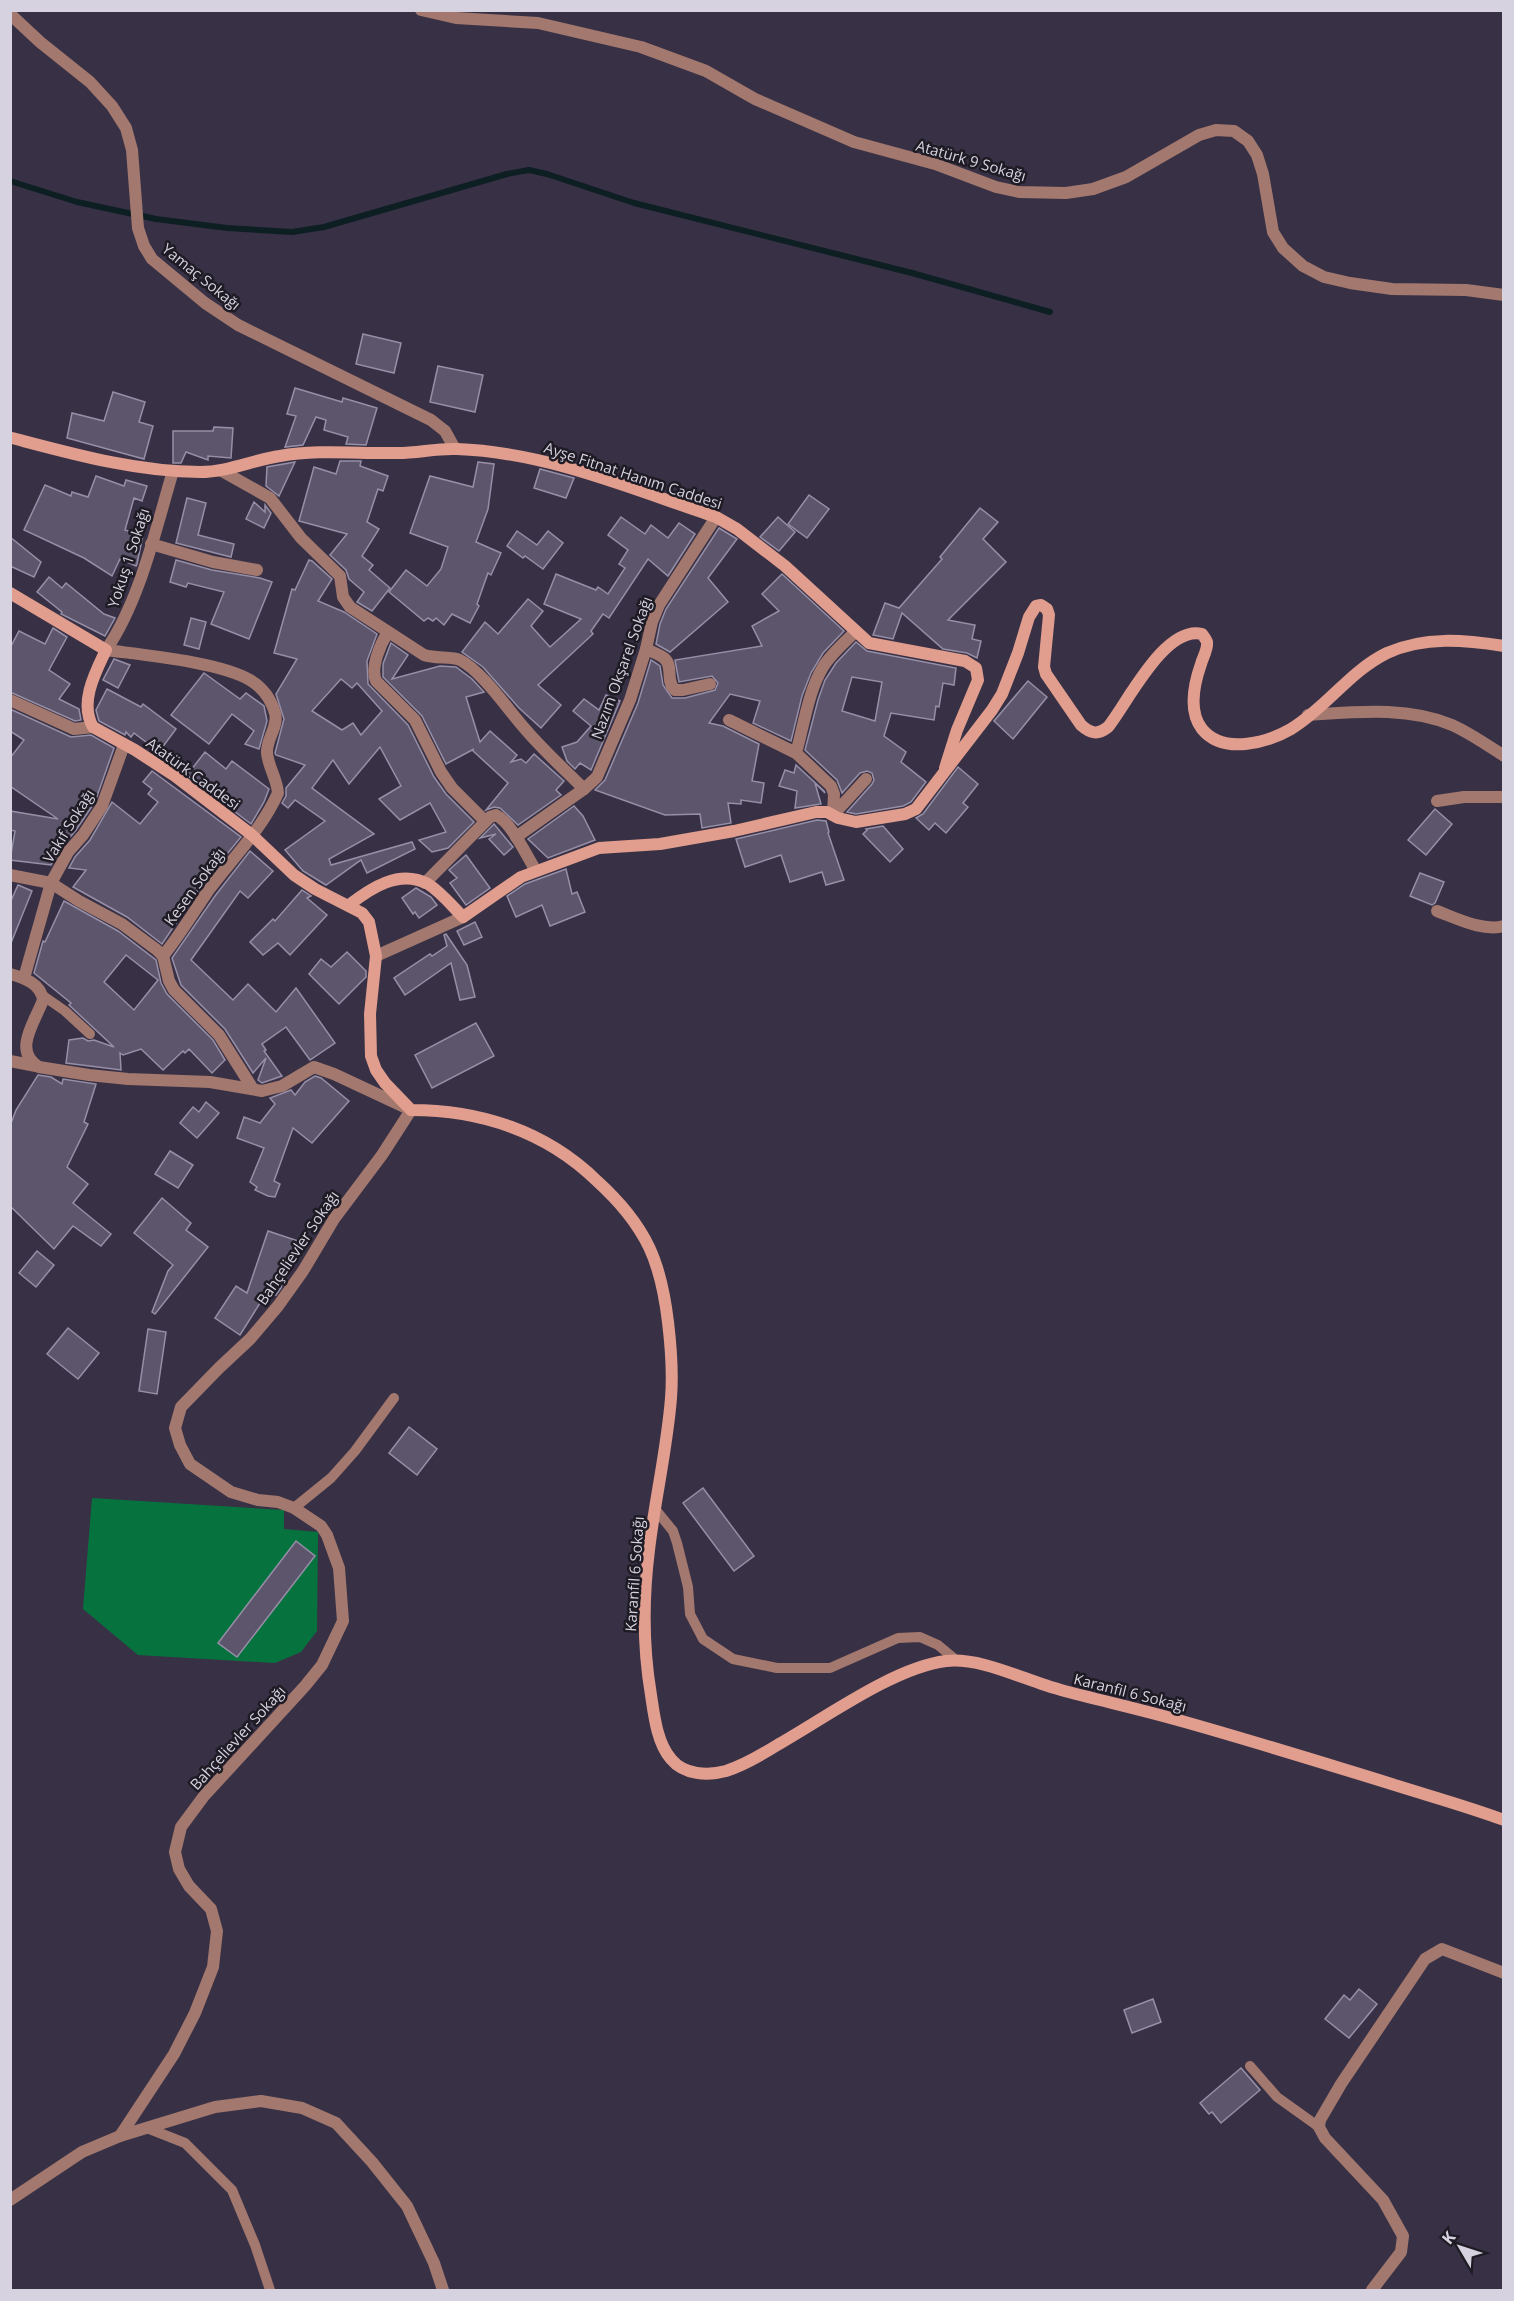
<svg xmlns="http://www.w3.org/2000/svg" width="1514" height="2301" font-family="'Open Sans',sans-serif">
	<style>
		.grass { fill: #06733f }
		.lines { fill: none; stroke-linecap: round; stroke-linejoin: round }
		.stream { stroke: #0d1f23; stroke-width: 6 }
		.building { fill: #5c556b; stroke: #978fa7; stroke-width: 1.5; fill-rule: evenodd }
		.lane { stroke: #a3786e; stroke-width: 10 }
		.street { stroke: #a3786e; stroke-width: 12 }
		.secondary { stroke: #e19d8d; stroke-width: 12 }
		.labels { text-anchor: middle; stroke-width: 5; stroke-linejoin: round; paint-order: stroke }
		.street-label { font-size: 15px; fill: #d6d2df; stroke: #1e1b24 }
	</style>
	<rect width="100%" height="100%" fill="#383145"/>
	<polygon class="grass" points="92,1498 284,1510 284,1529 318,1532 317,1631 301,1652 275,1663 138,1655 83,1609"/>
	<g class="lines">
		<polyline class="stream" points="10,181 77,202 156,219 227,228 292,232 324,227 507,174 529,170 547,174 634,203 912,273 1050,312"/>
	</g>
	<g class="building">
		<polygon points="363,334 401,343 394,373 356,364"/>
		<polygon points="438,366 483,375 475,412 430,402"/>
		<polygon points="295,388 342,402 343,398 377,408 366,445 346,444 348,437 324,430 326,420 316,417 303,445 285,447 296,416 287,414"/>
		<polygon points="113,392 145,402 139,422 153,426 144,459 67,438 72,413 104,421"/>
		<polygon points="214,427 233,428 231,458 208,456 208,460 186,452 181,463 173,463 173,431 213,431"/>
		<polygon points="340,461 361,461 360,466 388,476 383,491 378,489 367,522 379,529 362,556 373,565 369,570 390,588 372,611 357,602 364,592 349,579 346,570 330,555 347,534 299,521 314,467 336,474"/>
		<polygon points="295,462 279,496 266,486 267,467"/>
		<polygon points="478,462 494,464 488,509 476,542 501,553 491,575 488,573 477,604 479,606 470,623 452,614 444,625 436,618 433,621 428,618 424,621 389,592 406,570 427,586 441,569 448,547 410,533 430,476 473,487"/>
		<polygon points="540,469 574,478 566,498 534,488"/>
		<polygon points="96,476 124,486 126,480 147,486 142,501 134,498 125,530 143,535 137,564 136,566 120,559 112,576 84,558 24,530 45,485 71,496 72,492 88,497"/>
		<polygon points="809,495 829,509 807,538 788,524"/>
		<polygon points="187,498 206,503 198,535 234,544 231,557 176,543"/>
		<polygon points="254,502 265,512 265,505 271,513 264,528 246,519"/>
		<polygon points="980,508 998,522 983,539 1006,562 948,620 975,625 972,639 981,641 977,658 967,653 943,649 902,613 893,639 873,635 885,603 899,608 942,559 940,557"/>
		<polygon points="621,517 645,534 651,525 668,538 679,523 695,534 668,576 648,559 609,618 603,614 591,631 593,634 538,685 561,705 541,728 519,708 483,667 462,652 485,622 498,634 528,599 543,611 531,626 550,647 581,619 544,604 556,574 596,590 598,587 608,594 625,568 619,564 628,550 608,535"/>
		<polygon points="778,517 795,532 779,551 760,537"/>
		<polygon points="719,528 737,539 708,578 728,602 670,652 656,644 660,624 666,609"/>
		<polygon points="517,531 537,545 548,531 563,543 543,569 525,556 523,558 507,546"/>
		<polygon points="10,537 41,562 34,577 10,566"/>
		<polygon points="176,560 212,570 260,578 272,582 249,639 211,624 224,592 188,583 186,587 170,582"/>
		<path d="M309,560l3,1 20,18 -14,22 26,11 33,22 -10,27 1,23 40,41 26,52 12,17 28,28 -26,26 -16,4 -13,-12 27,-8 -16,-29 -30,17 -21,-21 22,-13 -21,-39 -31,37 -16,-24 -21,28 62,46 -45,25 2,6 81,-23 3,7 -48,24 -6,-13 -35,25 -23,-14 -18,-21 40,-29 -30,-21 -7,8 -6,-5 4,-7v-8l19,-23 -29,-10 -1,-2 9,-34 -8,-25 21,-35 -23,-6 18,-64 3,1zM341,679l11,9 5,-5 25,28 -21,24 -8,-12 -11,7 -30,-19z"/>
		<polygon points="782,574 844,631 823,653 811,673 802,696 791,741 753,723 760,701 730,694 709,723 723,726 759,744 752,781 764,783 761,803 741,800 741,804 728,803 731,823 702,828 700,814 665,815 595,790 605,780 638,703 651,660 660,666 663,685 672,698 685,698 715,690 718,683 712,676 679,682 675,660 762,646 752,626 779,611 762,594"/>
		<polygon points="49,577 62,588 66,583 104,614 115,618 105,636 61,614 62,612 37,592"/>
		<polygon points="191,618 206,622 199,649 184,645"/>
		<polygon points="53,628 67,637 49,670 70,684 59,699 79,709 81,720 75,721 10,692 10,648 19,631 45,644"/>
		<path d="M856,642l11,9 89,17 -2,17 -11,-2 -4,24 -3,-1 -2,14 -43,-7 -7,23 22,16 -5,10 25,20 -15,20 -8,4 -47,8 -9,-2 25,-28 2,-4 -2,-7 -5,-2 -7,2 -18,20 -5,-13 -32,-30 13,-50 7,-20 11,-17zM852,677l30,5 -7,39 -33,-10z"/>
		<polygon points="391,643 408,655 392,679 440,666 456,667 472,679 484,692 466,697 480,742 490,731 517,755 511,762 521,759 526,763 534,754 564,781 556,790 561,795 518,825 500,808 494,807 486,810 508,783 472,750 474,749 446,764 422,716 383,677 383,664"/>
		<polygon points="114,659 130,665 118,688 103,680"/>
		<polygon points="204,673 240,699 246,693 264,706 267,721 259,749 245,744 254,731 232,714 209,744 171,715"/>
		<polygon points="1028,681 1047,697 1013,739 994,721"/>
		<polygon points="107,689 141,707 143,704 176,729 159,752 134,733 131,737 126,732 125,735 99,721 96,710"/>
		<polygon points="606,695 620,701 591,770 580,763 575,769 567,761 562,747 577,742 591,726 573,711 584,699 599,710"/>
		<polygon points="10,709 71,737 91,735 114,748 95,802 76,830 61,848 51,865 10,860 15,831 10,830 10,811 58,819 10,786 10,758 24,740 10,731"/>
		<polygon points="205,752 226,769 232,761 269,789 264,802 251,824 187,775"/>
		<polygon points="796,765 824,791 825,793 815,783 821,804 795,808 797,791 779,786 785,770 794,773"/>
		<polygon points="958,767 978,784 963,803 968,807 946,833 935,823 929,830 916,818 923,814"/>
		<polygon points="152,771 241,837 201,886 162,944 127,917 73,887 86,870 69,868 75,857 90,840 112,802 140,824 158,802 148,794 152,789 143,782"/>
		<polygon points="574,806 583,816 595,840 548,858 528,839"/>
		<polygon points="1435,809 1452,824 1426,855 1408,840"/>
		<polygon points="817,820 826,821 829,832 828,833 844,880 826,885 822,872 790,882 781,855 745,867 736,839"/>
		<polygon points="494,824 513,847 504,855 489,839 496,834 480,838"/>
		<polygon points="883,826 903,849 890,862 863,834 867,830 866,829"/>
		<polygon points="250,851 273,871 248,898 240,891 191,960 233,1000 248,984 276,1012 296,988 335,1043 310,1060 286,1027 262,1044 266,1050 264,1051 282,1076 262,1083 258,1080 266,1058 253,1073 225,1029 181,985 172,958 215,896"/>
		<polygon points="466,855 490,888 466,905 450,883 457,878 449,870"/>
		<polygon points="566,869 572,894 577,892 585,912 550,926 542,905 516,917 507,896 525,884"/>
		<polygon points="1420,873 1444,882 1435,903 1432,905 1410,896"/>
		<polygon points="18,885 32,891 11,943 10,903"/>
		<polygon points="416,888 431,897 437,905 419,918 415,912 413,914 402,898"/>
		<polygon points="302,890 311,896 307,898 327,915 290,955 278,943 263,955 250,942 273,919 275,921"/>
		<path d="M64,901l54,30 38,29 5,23 6,11 46,46 12,20 -13,13 -23,-24 -4,4 -2,-2 -20,19 -22,-21 -18,6 -3,-2 1,17 -55,-7 3,-23 14,-2 5,3 6,-1 20,7 -45,-42 2,-2 -37,-30 9,-32 2,1zM126,955l32,25 -24,30 -30,-28z"/>
		<polygon points="475,922 482,937 464,945 457,931"/>
		<polygon points="446,934 467,965 475,997 460,1000 451,963 405,995 394,978 430,954 432,956 447,946 444,935"/>
		<polygon points="347,952 366,971 366,977 339,1004 309,974 321,959 331,967"/>
		<polygon points="476,1023 494,1056 432,1088 415,1055"/>
		<polygon points="38,1075 51,1077 62,1084 63,1079 96,1084 84,1122 88,1124 67,1167 88,1184 73,1203 111,1234 101,1246 73,1226 54,1249 10,1206 10,1126 16,1110"/>
		<polygon points="315,1076 321,1078 349,1101 312,1143 293,1128 274,1181 280,1184 275,1197 268,1196 255,1190 257,1187 250,1182 264,1148 237,1138 244,1117 260,1123 275,1104 270,1098 291,1090 295,1095 305,1082"/>
		<polygon points="206,1102 219,1113 197,1138 180,1123 193,1107 199,1112"/>
		<polygon points="170,1151 193,1165 178,1188 155,1174"/>
		<polygon points="162,1198 191,1223 186,1230 208,1247 155,1314 152,1312 168,1271 173,1265 134,1233"/>
		<polygon points="268,1231 301,1242 296,1256 292,1254 281,1288 276,1295 267,1292 240,1335 215,1318 236,1286 247,1293"/>
		<polygon points="37,1251 54,1265 36,1287 19,1273"/>
		<polygon points="68,1328 99,1353 78,1379 47,1354"/>
		<polygon points="148,1329 166,1332 157,1394 139,1391"/>
		<polygon points="409,1427 437,1449 417,1475 389,1453"/>
		<polygon points="703,1488 754,1556 734,1571 683,1503"/>
		<polygon points="296,1541 315,1556 237,1657 218,1643"/>
		<polygon points="1359,1989 1377,2004 1349,2038 1325,2019 1344,1995 1350,2000"/>
		<polygon points="1153,1999 1161,2022 1132,2033 1124,2010"/>
		<polygon points="1241,2068 1260,2090 1221,2123 1212,2112 1209,2114 1200,2103"/>
	</g>
	<g class="lines">
		<g class="lane">
			<polyline points="42,995 65,1011 90,1034"/>
			<polyline points="294,1508 331,1478 355,1451 394,1398"/>
			<polyline points="655,1509 673,1531 677,1543 688,1587 690,1614 703,1639 733,1659 777,1668 830,1668 898,1638 920,1637 938,1645 956,1660"/>
			<polyline points="1250,2066 1277,2097 1319,2127"/>
			<polyline points="147,2128 185,2143 232,2190 255,2245 270,2290"/>
		</g>
		<g class="street">
			<polyline points="421,10 456,18 538,23 641,47 706,71 755,99 854,142 935,164 996,187 1019,192 1066,193 1093,189 1126,177 1199,135 1216,130 1234,131 1248,141 1257,155 1263,174 1273,232 1283,248 1303,266 1324,277 1350,283 1392,289 1466,290 1504,295"/>
			<polyline points="10,14 40,42 90,82 112,106 126,128 132,150 138,228 144,246 152,259 205,303 238,325 431,420 445,431 455,449"/>
			<path d="M222,471l48,27 31,40 39,38 3,21 7,10 74,48c11,4 28,1 36,5 22,11 49,51 66,70 18,21 39,40 58,59"/>
			<polyline points="151,544 213,562 257,570"/>
			<path d="M388,632c-7,11 -18,35 -12,49l39,39 26,52 11,16 33,33"/>
			<path d="M646,649c6,3 13,5 18,9 10,8 1,23 11,32h8l27,-6"/>
			<polyline points="10,700 74,729 93,727"/>
			<path d="M1308,715c47,-3 99,-9 144,10 18,8 35,20 52,31"/>
			<polyline points="729,720 796,753"/>
			<polyline points="1437,801 1464,797 1504,797"/>
			<path d="M833,815l1,-21 -3,-8 -35,-33c8,-28 12,-61 27,-86 8,-13 21,-24 32,-35"/>
			<polyline points="833,815 866,779"/>
			<polyline points="516,837 584,789 597,777 630,700 646,649 652,622 659,605 716,517"/>
			<polyline points="10,875 51,883 68,852 83,835 102,806 124,745"/>
			<path d="M425,883l65,-66 6,-2c16,8 30,40 40,56"/>
			<path d="M1437,911c19,7 46,21 67,15"/>
			<path d="M163,956c17,-21 30,-43 45,-65 24,-32 54,-62 70,-98 -1,-14 -10,-27 -11,-40 -1,-14 12,-27 8,-40 -4,-14 -13,-26 -25,-33 -30,-18 -107,-25 -144,-30 34,-49 50,-122 67,-179"/>
			<polyline points="376,956 463,917"/>
			<path d="M10,974c15,4 31,10 33,26 -8,22 -31,51 -4,67l50,8 39,4 82,3 52,9 20,-5 32,-19 20,7 77,36 -29,45 -48,64 -31,52 -25,35 -28,33 -31,29 -38,39 -6,21 5,17 10,19 41,28 27,8 20,2 16,6 27,18 6,9 12,33 4,53 -21,44 -17,21 -101,110 -23,31 -6,25 4,17 10,17 22,23 6,22 -4,36 -18,46 -21,41 -54,82"/>
			<polyline points="24,978 51,883 79,901 122,924 157,950 163,956 169,981 174,990 219,1035 253,1089"/>
			<polyline points="10,1061 36,1066"/>
			<polyline points="10,2200 82,2152 120,2136 215,2107 261,2101 302,2108 336,2123 372,2162 407,2206 434,2263 443,2290"/>
			<polyline points="1372,2290 1401,2252 1403,2236 1383,2200 1325,2138 1319,2127 1320,2120 1341,2084 1425,1959 1442,1949 1504,1973"/>
		</g>
		<g class="secondary">
			<path d="M12,438c61,16 125,34 188,34 28,0 53,-12 80,-16 38,-7 79,-2 118,-3 20,0 39,-5 59,-4 89,3 175,40 259,68l21,12 48,37 84,77 96,18 11,7 2,12 -21,50 -12,38"/>
			<path d="M10,593l96,57c-11,23 -27,53 -13,77l42,23 40,26 77,59 42,40 21,14 47,24 7,9 7,34 -6,58 1,42 5,14 9,13 26,27c69,0 135,21 186,71 21,19 40,41 52,66 11,23 16,50 19,75 3,25 5,51 3,76 -4,51 -16,101 -22,152 -6,48 -6,98 2,145 3,20 6,48 20,64 13,16 37,17 55,12 19,-6 37,-17 53,-27 46,-26 116,-77 167,-83 36,-4 80,20 115,29 41,11 83,20 124,32 71,20 142,42 213,64 35,11 71,21 106,34"/>
			<path d="M349,905c22,-17 50,-36 79,-21 13,8 24,22 35,33l58,-40 78,-29 61,-4 74,-13 82,-19h11l11,6 18,4 49,-8 11,-5 76,-99 10,-16 16,-41 11,-36 7,-11 5,-1 6,4 2,6 -5,52 2,7 35,51c10,9 17,10 27,2 20,-25 57,-102 94,-93 1,1 5,7 5,8 1,7 -4,15 -6,22 -7,20 -13,47 1,65 21,26 65,14 89,0 35,-21 59,-58 96,-76 38,-17 77,-13 117,-7"/>
		</g>
	</g>
	<g class="labels">
		<g class="street-label">
			<text transform="translate(971 161) rotate(16)" y="5">Atatürk 9 Sokağı</text>
			<text transform="translate(201 277) rotate(39)" y="5">Yamaç Sokağı</text>
			<text transform="translate(633 476) rotate(18)" y="5">Ayşe Fitnat Hanım Caddesi</text>
			<text transform="translate(129 558) rotate(-72)" y="5">Yokuş 1 Sokağı</text>
			<text transform="translate(622 668) rotate(-70)" y="5">Nazım Okşarel Sokağı</text>
			<text transform="translate(193 774) rotate(36)" y="5">Atatürk Caddesi</text>
			<text transform="translate(69 826) rotate(-58)" y="5">Vakıf Sokağı</text>
			<text transform="translate(195 887) rotate(-54)" y="5">Kesen Sokağı</text>
			<text transform="translate(298 1248) rotate(-56)" y="5">Bahçelievler Sokağı</text>
			<text transform="translate(635 1574) rotate(-86)" y="5">Karanfil 6 Sokağı</text>
			<text transform="translate(1130 1693) rotate(14)" y="5">Karanfil 6 Sokağı</text>
			<text transform="translate(238 1738) rotate(-48)" y="5">Bahçelievler Sokağı</text>
		</g>
	</g>
	<rect width="1514" height="2301" fill="none" stroke="#d6d2df" stroke-width="24"/>
	<g transform="translate(1460 2247) rotate(309)" stroke="#1e1b24" stroke-width="4.5" paint-order="stroke">
	<path d="M0-4.5L10 22L0 15L-10 22Z" fill="#d6d2df"/>
	<text y="-9" font-size="16" font-weight="bold" text-anchor="middle" fill="#d6d2df">K</text>
	</g>
</svg>
